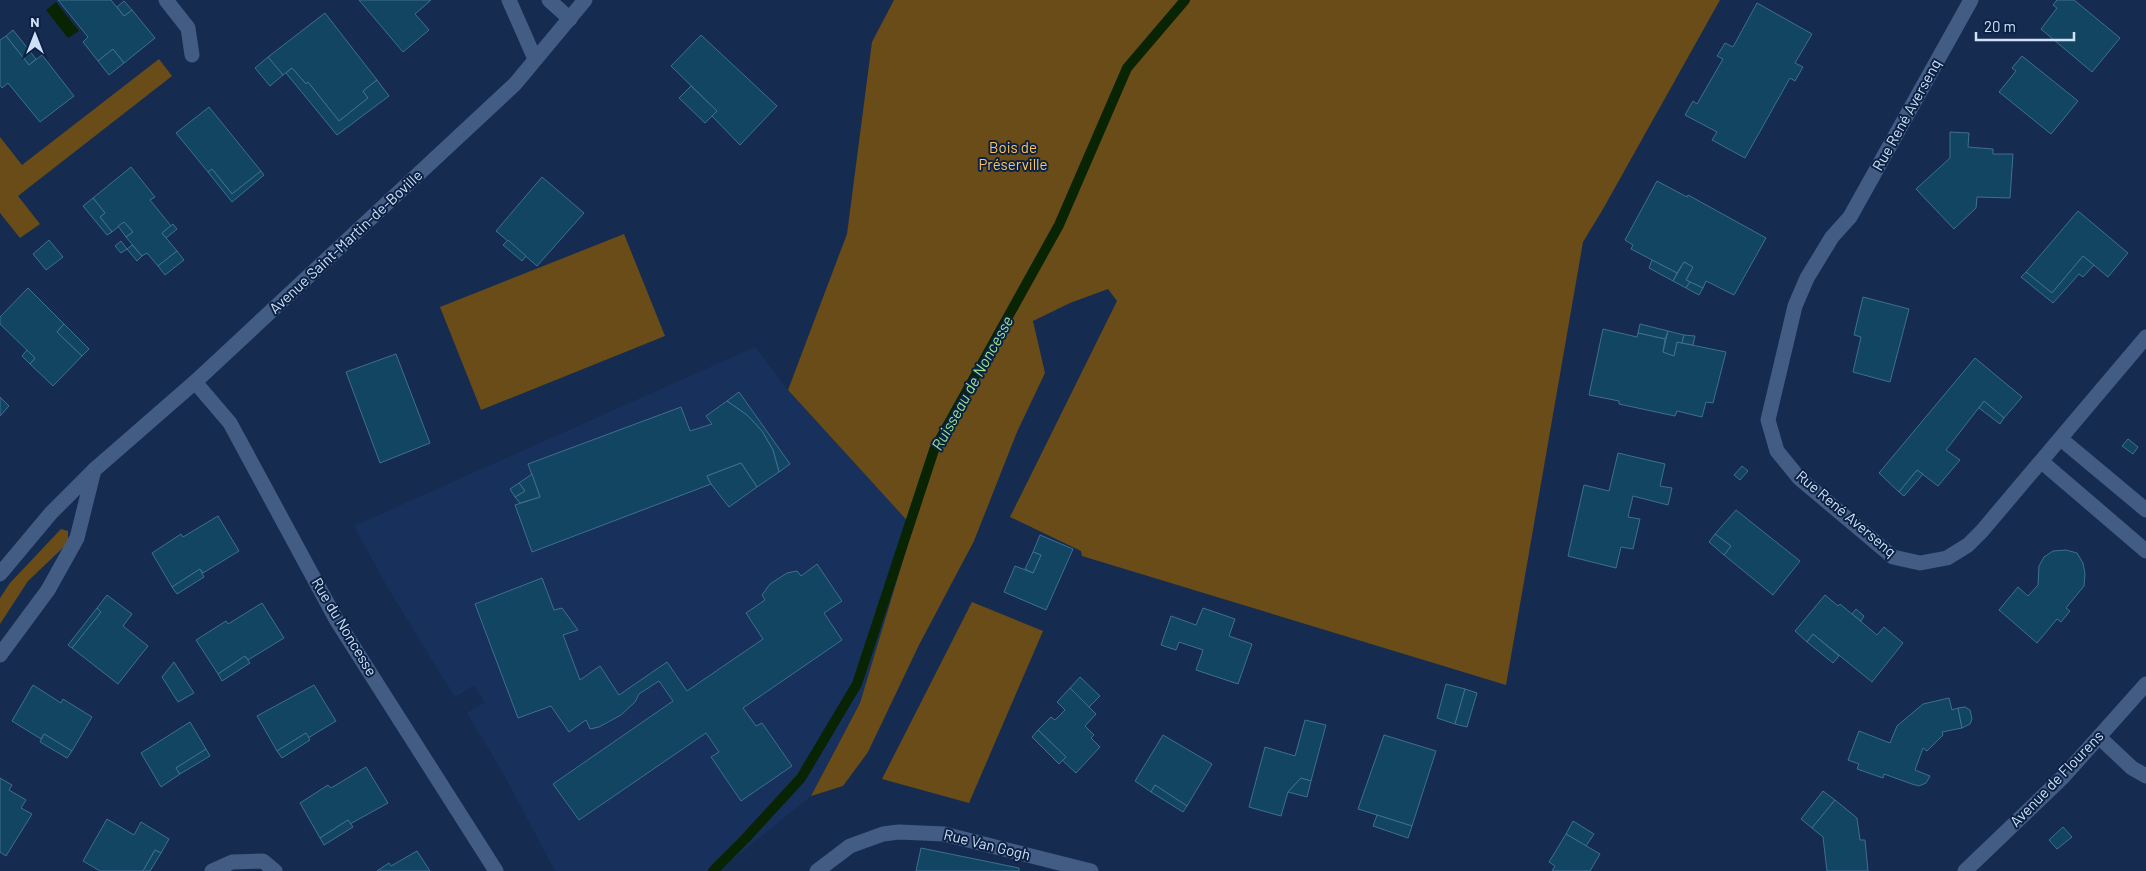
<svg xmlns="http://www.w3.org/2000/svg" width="2146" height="871" font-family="Barlow,sans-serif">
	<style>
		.built { fill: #17315c }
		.green { fill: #694c17 }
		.water { fill: #092403 }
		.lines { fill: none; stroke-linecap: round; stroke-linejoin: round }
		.stream { stroke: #092403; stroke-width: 10 }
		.building { fill: #124562; stroke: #3f6f8f }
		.minor { stroke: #435c84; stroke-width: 15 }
		.labels { text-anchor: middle; stroke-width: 4; stroke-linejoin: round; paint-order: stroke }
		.street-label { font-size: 15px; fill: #d0e0f7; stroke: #0b2245 }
		.park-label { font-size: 15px; fill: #ffc358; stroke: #0b2245 }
		.water-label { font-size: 16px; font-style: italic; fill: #9de48a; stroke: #0b2245 }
	</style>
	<rect width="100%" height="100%" fill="#152c50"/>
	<polygon class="built" points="755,347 788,390 913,527 860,703 811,796 718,871 555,871 501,769 467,713 485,702 474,685 455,697 389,590 354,526"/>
	<g class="green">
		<polygon points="894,0 1720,0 1603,209 1583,242 1506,685 1082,556 1081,551 1010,517 1117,301 1108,289 1070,303 1033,321 1045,373 1017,432 974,541 919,645 868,752 843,786 811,796 860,703 913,527 788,390 847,234 872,42"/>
		<polygon points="159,59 172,76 18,196 40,224 20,238 0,213 0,137 22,165"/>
		<polygon points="624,234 665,336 481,410 440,307"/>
		<polygon points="61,529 68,531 68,543 28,581 0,624 0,598 10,583"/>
		<polygon points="972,602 1043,631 969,803 882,779"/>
	</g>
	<polygon class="water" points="56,2 79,31 68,38 46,10"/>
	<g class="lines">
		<polyline class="stream" points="713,871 744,840 801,778 857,684 934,450 1059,225 1127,68 1185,0"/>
	</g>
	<g class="building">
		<polygon points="58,0 111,0 124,16 132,10 155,38 124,63 113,49 98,61 83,42 88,37"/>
		<polygon points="359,0 431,0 415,14 429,30 403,52"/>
		<polygon points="2057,0 2074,0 2120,38 2092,72 2041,29 2057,8 2053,5"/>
		<polygon points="124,1 132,10 124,16 117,7"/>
		<polygon points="1757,3 1812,34 1795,63 1803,67 1795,81 1790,78 1745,158 1712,140 1717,132 1685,115 1693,101 1697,104 1723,59 1717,56 1725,43 1733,47"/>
		<polygon points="325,13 377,80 363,91 368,98 339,121 308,82 306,84 292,68 283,75 268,57"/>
		<polygon points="13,30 36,59 29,65 6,36"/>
		<polygon points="701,35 777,106 740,145 712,116 717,111 671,66"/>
		<polygon points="6,36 29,65 42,55 74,96 40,122 8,83 2,88 0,85 0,40"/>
		<polygon points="113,49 124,63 109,75 98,61"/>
		<polygon points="2022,56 2078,101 2051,134 1999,92 2016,71 2012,68"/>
		<polygon points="268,57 283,75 270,86 255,68"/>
		<polygon points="292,68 306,84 308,82 339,121 368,98 363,91 377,80 389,96 337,135 286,73"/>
		<polygon points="691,86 717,111 705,123 679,98"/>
		<polygon points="209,107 261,171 232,194 212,169 208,172 176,133"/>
		<polygon points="1950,132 1969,133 1968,147 1993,149 1993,154 2013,154 2010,198 1977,197 1976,208 1954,229 1916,189 1950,158"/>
		<polygon points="131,167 155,197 150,200 171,226 162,233 177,251 158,266 147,253 142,256 126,237 133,232 124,222 112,232 100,217 105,213 93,198"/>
		<polygon points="212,169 232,194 261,171 264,175 232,202 208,172"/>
		<polygon points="542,177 584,213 537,266 496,231"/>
		<polygon points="1657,181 1687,197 1688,195 1766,238 1734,295 1706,281 1703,288 1686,280 1693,267 1684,262 1677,273 1631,249 1633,245 1625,240"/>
		<polygon points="93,198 105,213 100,217 112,232 107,235 83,206"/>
		<polygon points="2078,211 2128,253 2108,277 2083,256 2052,293 2026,272"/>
		<polygon points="124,222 133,232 126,237 118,226"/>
		<polygon points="173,224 177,229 166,238 162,233"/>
		<polygon points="49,240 63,257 46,270 33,254"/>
		<polygon points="508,240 526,256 522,261 503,245"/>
		<polygon points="121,241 127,249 121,253 115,246"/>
		<polygon points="132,245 142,256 137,261 127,249"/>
		<polygon points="177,251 184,260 165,275 158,266"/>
		<polygon points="2083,256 2094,265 2083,277 2079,274 2053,303 2021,277 2026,272 2052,293"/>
		<polygon points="1652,260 1677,273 1673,281 1649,268"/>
		<polygon points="1684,262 1693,267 1686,280 1690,282 1686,288 1673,281"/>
		<polygon points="1690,282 1703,288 1699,295 1686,288"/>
		<polygon points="28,288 64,324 57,332 82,356 53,386 30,364 35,358 0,324 0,317"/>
		<polygon points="1863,297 1909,309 1890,382 1853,372 1861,337 1854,335"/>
		<polygon points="64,324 89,349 82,356 57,332"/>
		<polygon points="1640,324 1668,331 1665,339 1638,333"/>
		<polygon points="1603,329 1637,337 1638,333 1665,339 1663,352 1674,356 1677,342 1726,352 1713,403 1706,402 1702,417 1677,411 1675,416 1619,404 1619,401 1589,395"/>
		<polygon points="1668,331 1684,335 1682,343 1677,342 1674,356 1663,352"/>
		<polygon points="1684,335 1695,336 1693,345 1682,343"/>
		<polygon points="27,350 35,358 30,364 22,356"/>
		<polygon points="396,354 430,443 380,463 346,372"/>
		<polygon points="1975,358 2022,397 2004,418 1984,401 1946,450 1960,460 1938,486 1917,470 1899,492 1879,473"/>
		<polygon points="739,392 790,464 779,472 773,450 762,431 747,415 727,401"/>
		<polygon points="0,397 9,406 0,416"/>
		<polygon points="727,401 747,415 762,431 773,450 779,472 757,487 741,463 707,476 711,484 532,552 515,505 540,497 528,464 681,407 690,431 712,424 706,416"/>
		<polygon points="1984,401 2004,418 2000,424 1979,408"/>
		<polygon points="2128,439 2138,447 2133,454 2122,446"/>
		<polygon points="1618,453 1665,464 1660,486 1672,488 1668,505 1633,496 1628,517 1640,519 1633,549 1621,547 1616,568 1568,556 1584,485 1609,491"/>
		<polygon points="741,463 757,487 729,507 711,484 707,476"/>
		<polygon points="1742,466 1748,471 1740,480 1734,475"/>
		<polygon points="1917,470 1923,474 1904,496 1899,492"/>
		<polygon points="532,474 540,497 520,503 515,497 525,491 519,483"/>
		<polygon points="519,483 525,491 515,497 510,489"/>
		<polygon points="1736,510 1800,561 1773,595 1724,555 1731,546 1715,534"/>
		<polygon points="218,516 239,551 203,573 200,569 172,587 152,553 181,534 183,537"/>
		<polygon points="1715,534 1731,546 1724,555 1709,542"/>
		<polygon points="1040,535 1073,549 1046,610 1004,592 1015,566 1033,573 1041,555 1033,552"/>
		<polygon points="2066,550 2077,553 2083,563 2085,574 2084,586 2066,608 2070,611 2061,622 2057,619 2037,643 1999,610 2018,587 2028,596 2038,585 2039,566 2044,557 2053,551"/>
		<polygon points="1033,552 1041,555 1033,573 1025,569"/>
		<polygon points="817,564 842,601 824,613 842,640 743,708 756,726 762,723 792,766 741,801 711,757 719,752 706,733 579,820 553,784 673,701 659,681 639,694 635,702 621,715 599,727 590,729 586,720 569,732 551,706 518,718 475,604 542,578 554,610 562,608 578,630 563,635 580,680 600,666 619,695 667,662 687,691 763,639 746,613 765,600 762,595 770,584 787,573 797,571 801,576"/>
		<polygon points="200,569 204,577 177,594 172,587"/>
		<polygon points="107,595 132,614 123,626 148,646 118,684 72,648 101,612 97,608"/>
		<polygon points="1825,595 1838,606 1840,604 1877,635 1884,627 1903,643 1872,682 1813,634 1807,642 1795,631"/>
		<polygon points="262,603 284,638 248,660 245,656 218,674 196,640 226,621 228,624"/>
		<polygon points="97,608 101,612 72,648 68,645"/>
		<polygon points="1203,608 1235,619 1229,636 1252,644 1238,684 1196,670 1203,650 1179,642 1176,650 1161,645 1171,616 1196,625"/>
		<polygon points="1856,609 1864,616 1861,621 1852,614"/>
		<polygon points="1813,634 1839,656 1833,663 1807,642"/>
		<polygon points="245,656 250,663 222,681 218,674"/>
		<polygon points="174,662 194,693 178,702 162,677"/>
		<polygon points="1080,677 1100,696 1089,707 1070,688"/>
		<polygon points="1446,684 1465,689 1455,724 1437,718"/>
		<polygon points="33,685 61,703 63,699 92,717 72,751 44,734 41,739 12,721"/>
		<polygon points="314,685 336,721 308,738 306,733 277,751 257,716"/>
		<polygon points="1070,688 1096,714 1085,726 1094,735 1091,738 1100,747 1076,773 1062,760 1066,757 1038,730 1051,717 1055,720 1065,710 1057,702"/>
		<polygon points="1465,689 1477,693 1467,727 1455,724"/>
		<polygon points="1949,698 1952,710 1958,708 1962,728 1942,732 1943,735 1927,751 1923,748 1915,770 1930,776 1926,783 1919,786 1912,784 1884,774 1883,778 1857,769 1859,764 1848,760 1859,731 1890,743 1897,726 1923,704"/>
		<polygon points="1965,707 1970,710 1972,719 1970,724 1962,728 1958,708"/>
		<polygon points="1305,720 1326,725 1311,781 1301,778 1288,792 1281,816 1249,807 1265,747 1295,756"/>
		<polygon points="190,722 206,749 176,768 180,774 161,787 141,753"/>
		<polygon points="1038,730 1066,757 1059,764 1032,737"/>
		<polygon points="306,733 310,740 282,758 277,751"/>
		<polygon points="44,734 72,751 67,758 40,742"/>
		<polygon points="1163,735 1212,764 1187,806 1155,785 1151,792 1135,781"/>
		<polygon points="1384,735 1436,751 1412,826 1358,809"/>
		<polygon points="206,749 210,756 180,774 176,768"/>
		<polygon points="366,767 388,803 350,824 348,820 320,838 300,803 328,785 331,788"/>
		<polygon points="0,778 12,785 9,790 26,800 21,808 32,814 6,856 0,852"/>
		<polygon points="1301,778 1311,781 1307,797 1288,792"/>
		<polygon points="1155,785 1187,806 1183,812 1151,792"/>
		<polygon points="1823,791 1835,800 1812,828 1801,819"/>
		<polygon points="1835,800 1857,818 1860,840 1865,840 1868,871 1827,871 1823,837 1812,828"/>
		<polygon points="1377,815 1412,826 1408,838 1373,826"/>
		<polygon points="107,819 134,835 141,822 169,839 161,853 155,850 143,871 100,871 83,861"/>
		<polygon points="348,820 353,827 324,845 320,838"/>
		<polygon points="1573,821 1594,834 1586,846 1566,834"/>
		<polygon points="2063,827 2072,837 2057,849 2049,840"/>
		<polygon points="1566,834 1600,854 1590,871 1552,871 1555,866 1549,862"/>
		<polygon points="921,848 1019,868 1019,871 916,871"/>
		<polygon points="155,850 161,853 150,871 143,871"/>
		<polygon points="417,851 430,871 377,871 389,863 391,866"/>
	</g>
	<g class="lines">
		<g class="minor">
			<polyline points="166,0 188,28 192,55"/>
			<polyline points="509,0 535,59"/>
			<polyline points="549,0 570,19"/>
			<polyline points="1971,0 1850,217 1832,237 1807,278 1795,306 1768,420 1777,451 1799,478 1893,557 1920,563 1947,558 1968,545 1982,531 2146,337"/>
			<polyline points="195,382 230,423 337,621 496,871"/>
			<polyline points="2061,439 2146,510"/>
			<polyline points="2042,462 2146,551"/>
			<polyline points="0,574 51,513 94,470 195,382 515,84 585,0"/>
			<polyline points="0,655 48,590 77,538 94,470"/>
			<polyline points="2099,737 2132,768 2146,776"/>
			<polyline points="212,871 232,862 263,861 275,871"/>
			<polyline points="817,871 850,846 883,834 899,832 944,834 1091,871"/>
			<polyline points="1965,871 2063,777 2146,684"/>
		</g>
	</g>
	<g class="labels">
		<g class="street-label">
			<text transform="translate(1907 115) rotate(-61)" y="5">Rue René Aversenq</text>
			<text transform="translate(346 242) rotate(-43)" y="5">Avenue Saint-Martin-de-Boville</text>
			<text transform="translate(1846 514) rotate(40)" y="5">Rue René Aversenq</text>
			<text transform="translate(344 627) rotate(59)" y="5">Rue du Noncesse</text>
			<text transform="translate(2057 779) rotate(-46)" y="5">Avenue de Flourens</text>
			<text transform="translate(987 845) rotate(14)" y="5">Rue Van Gogh</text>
		</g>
		<g class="park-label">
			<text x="1013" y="153">Bois de<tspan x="1013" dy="17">Préserville</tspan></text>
		</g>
		<g class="water-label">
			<text transform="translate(972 383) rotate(-61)" y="6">Ruisseau de Noncesse</text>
		</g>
	</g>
	<g transform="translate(35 35)" stroke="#0b2245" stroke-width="4" paint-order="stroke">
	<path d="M0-4L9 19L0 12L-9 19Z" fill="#d0e0f7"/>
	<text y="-8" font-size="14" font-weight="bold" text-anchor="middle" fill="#d0e0f7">N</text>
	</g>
	<path d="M1976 32v8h98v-8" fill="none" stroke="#d0e0f7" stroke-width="2.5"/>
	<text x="1984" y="32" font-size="15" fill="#d0e0f7" stroke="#0b2245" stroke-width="4" paint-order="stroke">20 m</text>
</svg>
